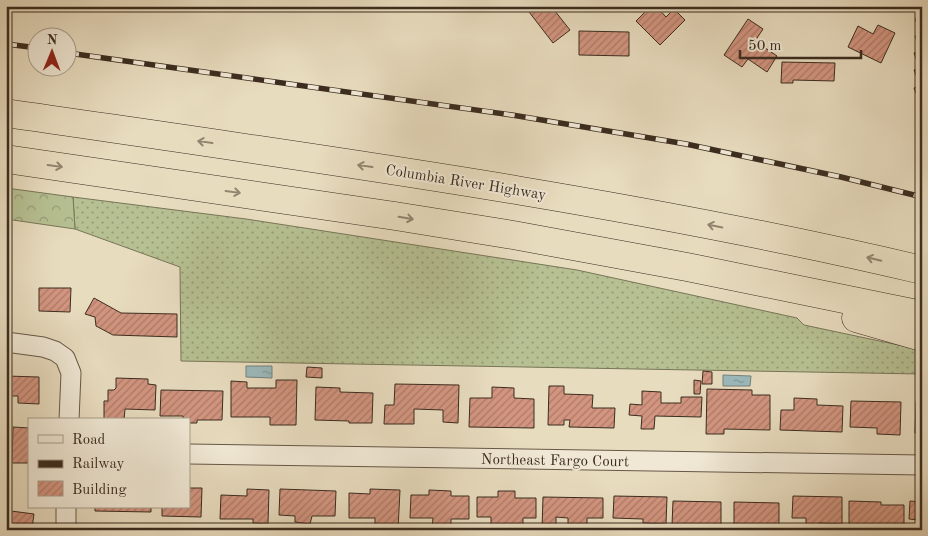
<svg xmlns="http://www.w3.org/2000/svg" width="928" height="536" font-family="'Old Standard TT',serif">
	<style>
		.grass { fill: url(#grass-dots); stroke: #787658 }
		.forest { fill: url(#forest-crowns); stroke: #787658 }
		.water { fill: url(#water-ripples); stroke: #75817d }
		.building { fill: url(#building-hatch); stroke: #3b2c1f }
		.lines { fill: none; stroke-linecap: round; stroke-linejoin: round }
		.minor-casing { stroke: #665847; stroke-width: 21 }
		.highway-casing { stroke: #3b2c1f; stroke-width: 29 }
		.minor { stroke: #f0e8d5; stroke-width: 19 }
		.highway { stroke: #e8dcbf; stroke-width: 28 }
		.rail-casing { stroke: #3b2c1f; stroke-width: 5.5 }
		.rail { stroke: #f0e8d5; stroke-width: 4; stroke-dasharray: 11; stroke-linecap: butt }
		.oneway { stroke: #92846f }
		.labels { text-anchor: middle; stroke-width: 4; stroke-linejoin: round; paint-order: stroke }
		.street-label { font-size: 15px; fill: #3b2c1f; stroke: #f0e8d5 }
	</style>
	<defs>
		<pattern id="grass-dots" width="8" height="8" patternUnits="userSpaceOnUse" patternTransform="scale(1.25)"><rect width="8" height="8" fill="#b6c092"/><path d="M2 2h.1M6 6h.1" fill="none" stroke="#959c77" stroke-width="1.8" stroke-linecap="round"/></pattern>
		<pattern id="forest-crowns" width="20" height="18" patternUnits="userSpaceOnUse" patternTransform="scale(1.25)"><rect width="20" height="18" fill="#b6c092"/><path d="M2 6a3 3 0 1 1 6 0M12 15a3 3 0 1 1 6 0" fill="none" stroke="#959c77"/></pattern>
		<pattern id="water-ripples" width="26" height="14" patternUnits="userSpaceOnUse" patternTransform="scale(1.25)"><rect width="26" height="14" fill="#9bb9bb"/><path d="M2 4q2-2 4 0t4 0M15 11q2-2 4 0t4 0" fill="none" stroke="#809797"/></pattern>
		<pattern id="building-hatch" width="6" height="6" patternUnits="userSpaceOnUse" patternTransform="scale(1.25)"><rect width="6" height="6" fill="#d39580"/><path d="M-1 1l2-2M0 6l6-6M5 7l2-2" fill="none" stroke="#ac7a68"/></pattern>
	</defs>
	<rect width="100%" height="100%" fill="#e8dcbf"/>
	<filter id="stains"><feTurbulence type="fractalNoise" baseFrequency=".004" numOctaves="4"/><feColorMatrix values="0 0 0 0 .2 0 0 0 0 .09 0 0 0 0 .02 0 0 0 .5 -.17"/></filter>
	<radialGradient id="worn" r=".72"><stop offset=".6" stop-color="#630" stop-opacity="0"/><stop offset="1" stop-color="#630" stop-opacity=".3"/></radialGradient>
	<polygon class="grass" points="73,197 246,219 577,270 797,318 804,325 922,350 922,374 181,361 180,267 75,229"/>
	<polygon class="forest" points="6,188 73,197 75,229 6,219"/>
	<g class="water">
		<polygon points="246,366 272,366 272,378 246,377"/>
		<polygon points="723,375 751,376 750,386 723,386"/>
	</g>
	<g class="building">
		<polygon points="528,6 551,6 570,30 553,43 526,8"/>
		<polygon points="651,6 656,6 666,17 674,9 685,20 660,45 636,21"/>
		<polygon points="922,16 922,34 920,34 915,19"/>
		<polygon points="748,19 763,29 755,41 777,56 767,72 748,59 742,67 724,55"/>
		<polygon points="878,25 895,33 881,63 848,47 858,26 873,34"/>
		<polygon points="579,31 629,32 629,56 579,55"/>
		<polygon points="920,34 922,34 922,50 920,51 915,36"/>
		<polygon points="922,50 922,68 920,69 914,53"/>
		<polygon points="782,62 835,63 834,81 793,80 793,83 781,83"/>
		<polygon points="922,68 922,85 920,86 914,70"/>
		<polygon points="922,85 922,104 920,104 914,88"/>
		<polygon points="39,288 71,288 70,312 39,311"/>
		<polygon points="94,298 121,313 177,314 177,337 113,335 96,326 95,317 85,314"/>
		<polygon points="307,367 322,368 322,378 306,377"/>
		<polygon points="703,371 712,372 712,384 702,384"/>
		<polygon points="6,376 39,377 39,404 18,403 18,396 6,396"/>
		<polygon points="116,378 148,379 148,384 156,385 155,410 125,409 124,420 104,420 104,401 108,401 108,390 114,390 116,388"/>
		<polygon points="276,380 297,380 296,425 270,425 270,417 231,417 231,381 247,382 247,388 276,388"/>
		<polygon points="694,380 701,381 700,394 694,394"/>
		<polygon points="395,384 459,385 458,423 443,422 443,410 414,409 414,424 384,424 385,405 394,405"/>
		<polygon points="549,386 564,386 564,394 593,395 592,408 615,408 614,428 569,427 570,420 564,420 564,425 548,425"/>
		<polygon points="316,387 340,388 340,392 373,393 372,423 349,423 349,421 315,420"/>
		<polygon points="492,387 514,388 514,398 534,399 534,428 469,427 470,398 492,398"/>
		<polygon points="707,389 752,390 752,395 770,395 770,430 724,429 724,434 706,434"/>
		<polygon points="161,390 223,391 222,420 197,420 197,423 189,423 189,420 183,420 183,416 160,416"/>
		<polygon points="642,391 661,392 661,403 681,403 681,397 702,397 701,417 655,416 654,429 641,429 642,416 629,415 630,404 642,405"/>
		<polygon points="794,398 817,399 817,405 843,406 842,432 780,430 781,410 794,410"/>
		<polygon points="851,401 901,402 900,435 877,434 877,428 850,427"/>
		<polygon points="916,401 922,401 922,434 915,433"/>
		<polygon points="13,427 29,428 29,463 12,463"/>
		<polygon points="189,488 202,488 201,517 162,516 162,507 189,507"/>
		<polygon points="247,489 269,490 268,524 253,523 253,519 220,519 221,495 247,496"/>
		<polygon points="280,489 336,491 335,516 312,516 310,524 295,522 295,516 279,515"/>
		<polygon points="370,489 400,490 398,530 375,530 375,518 349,518 349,493 370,494"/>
		<polygon points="429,490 451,491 451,496 469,496 469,519 451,519 451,529 432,528 433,518 410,518 411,495 429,495"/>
		<polygon points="498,491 515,491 515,498 536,498 536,518 523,518 523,528 491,527 491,517 477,517 477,497 498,497"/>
		<polygon points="614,496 667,497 666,524 643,523 643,519 613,518"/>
		<polygon points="793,496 842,497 842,524 819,523 818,528 806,528 806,518 792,518"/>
		<polygon points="543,497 603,498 603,518 587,518 587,529 568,528 568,518 556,517 556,530 542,530"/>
		<polygon points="673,501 721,502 721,526 715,526 715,530 694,530 694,526 672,525"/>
		<polygon points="849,501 881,502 881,505 904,505 904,530 870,530 870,525 849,525"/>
		<polygon points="910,501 922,502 922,530 919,530 919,520 909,519"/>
		<polygon points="734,502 779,503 779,527 734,526"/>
		<polygon points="95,507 151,507 151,512 95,511"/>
		<polygon points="11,511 34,514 32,528 26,527 26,530 8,530"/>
	</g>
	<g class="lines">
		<defs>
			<g id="minor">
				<polyline points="6,342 43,347 55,351 65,358 71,373 69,420"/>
				<polyline points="189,454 922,465"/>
				<polyline points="66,530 66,507"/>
			</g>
			<g id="highway">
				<path d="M6,113c307,45 614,86 916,157"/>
				<polyline points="6,159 395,216 513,235 687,267 922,315"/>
				<polyline points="856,318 922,337"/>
			</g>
		</defs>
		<use href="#minor" class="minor-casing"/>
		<use href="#highway" class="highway-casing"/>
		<use href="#minor" class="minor"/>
		<use href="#highway" class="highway"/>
		<defs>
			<g id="rail">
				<polyline points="6,44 38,48"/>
				<polyline points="68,53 512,115 686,144 841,177 922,197"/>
			</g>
		</defs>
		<use href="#rail" class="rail-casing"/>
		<use href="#rail" class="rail"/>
	</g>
	<defs><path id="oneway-shaft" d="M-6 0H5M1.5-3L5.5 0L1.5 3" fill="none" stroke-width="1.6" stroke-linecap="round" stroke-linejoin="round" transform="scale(1.25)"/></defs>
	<g class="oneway">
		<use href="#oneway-shaft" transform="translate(205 142) rotate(-172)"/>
		<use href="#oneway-shaft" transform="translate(55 166) rotate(8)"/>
		<use href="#oneway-shaft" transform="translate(365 166) rotate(-172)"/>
		<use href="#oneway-shaft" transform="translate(233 192) rotate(8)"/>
		<use href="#oneway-shaft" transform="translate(406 218) rotate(9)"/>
		<use href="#oneway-shaft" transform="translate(715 226) rotate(-169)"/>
		<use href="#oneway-shaft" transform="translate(874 259) rotate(-167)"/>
	</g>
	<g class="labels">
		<g class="street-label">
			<text transform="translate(466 182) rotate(9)" y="5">Columbia River Highway</text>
			<text transform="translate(555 460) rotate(1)" y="5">Northeast Fargo Court</text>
		</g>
	</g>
	<rect width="928" height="536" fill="none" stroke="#e8dcbf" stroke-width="25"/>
	<rect x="8" y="8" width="913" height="521" fill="none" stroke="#3b2c1f" stroke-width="2.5"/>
	<rect x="12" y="12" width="903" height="511" fill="none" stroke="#3b2c1f"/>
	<rect x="28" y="418" width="162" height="90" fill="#f0e8d5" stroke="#a89d8c"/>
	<rect x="38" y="435" width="25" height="8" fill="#f0e8d5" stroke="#a89d8c"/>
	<text x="72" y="444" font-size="15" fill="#3b2c1f">Road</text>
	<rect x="38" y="460" width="25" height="8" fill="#3b2c1f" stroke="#a89d8c"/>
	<text x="72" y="468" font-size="15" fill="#3b2c1f">Railway</text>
	<rect x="38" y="481" width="25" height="15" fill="url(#building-hatch)" stroke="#a89d8c"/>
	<text x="72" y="494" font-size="15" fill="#3b2c1f">Building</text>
	<g transform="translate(52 52) rotate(1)"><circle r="24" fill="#f0e8d5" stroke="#a89d8c"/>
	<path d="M0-4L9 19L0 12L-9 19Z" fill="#8f2418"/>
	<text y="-8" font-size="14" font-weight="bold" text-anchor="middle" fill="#3b2c1f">N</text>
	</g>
	<path d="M740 50v8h121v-8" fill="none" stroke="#3b2c1f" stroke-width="2.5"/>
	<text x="748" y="50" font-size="15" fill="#3b2c1f" stroke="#f0e8d5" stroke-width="4" paint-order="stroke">50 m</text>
	<rect width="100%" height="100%" filter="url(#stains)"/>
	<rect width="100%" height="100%" fill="url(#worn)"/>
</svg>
